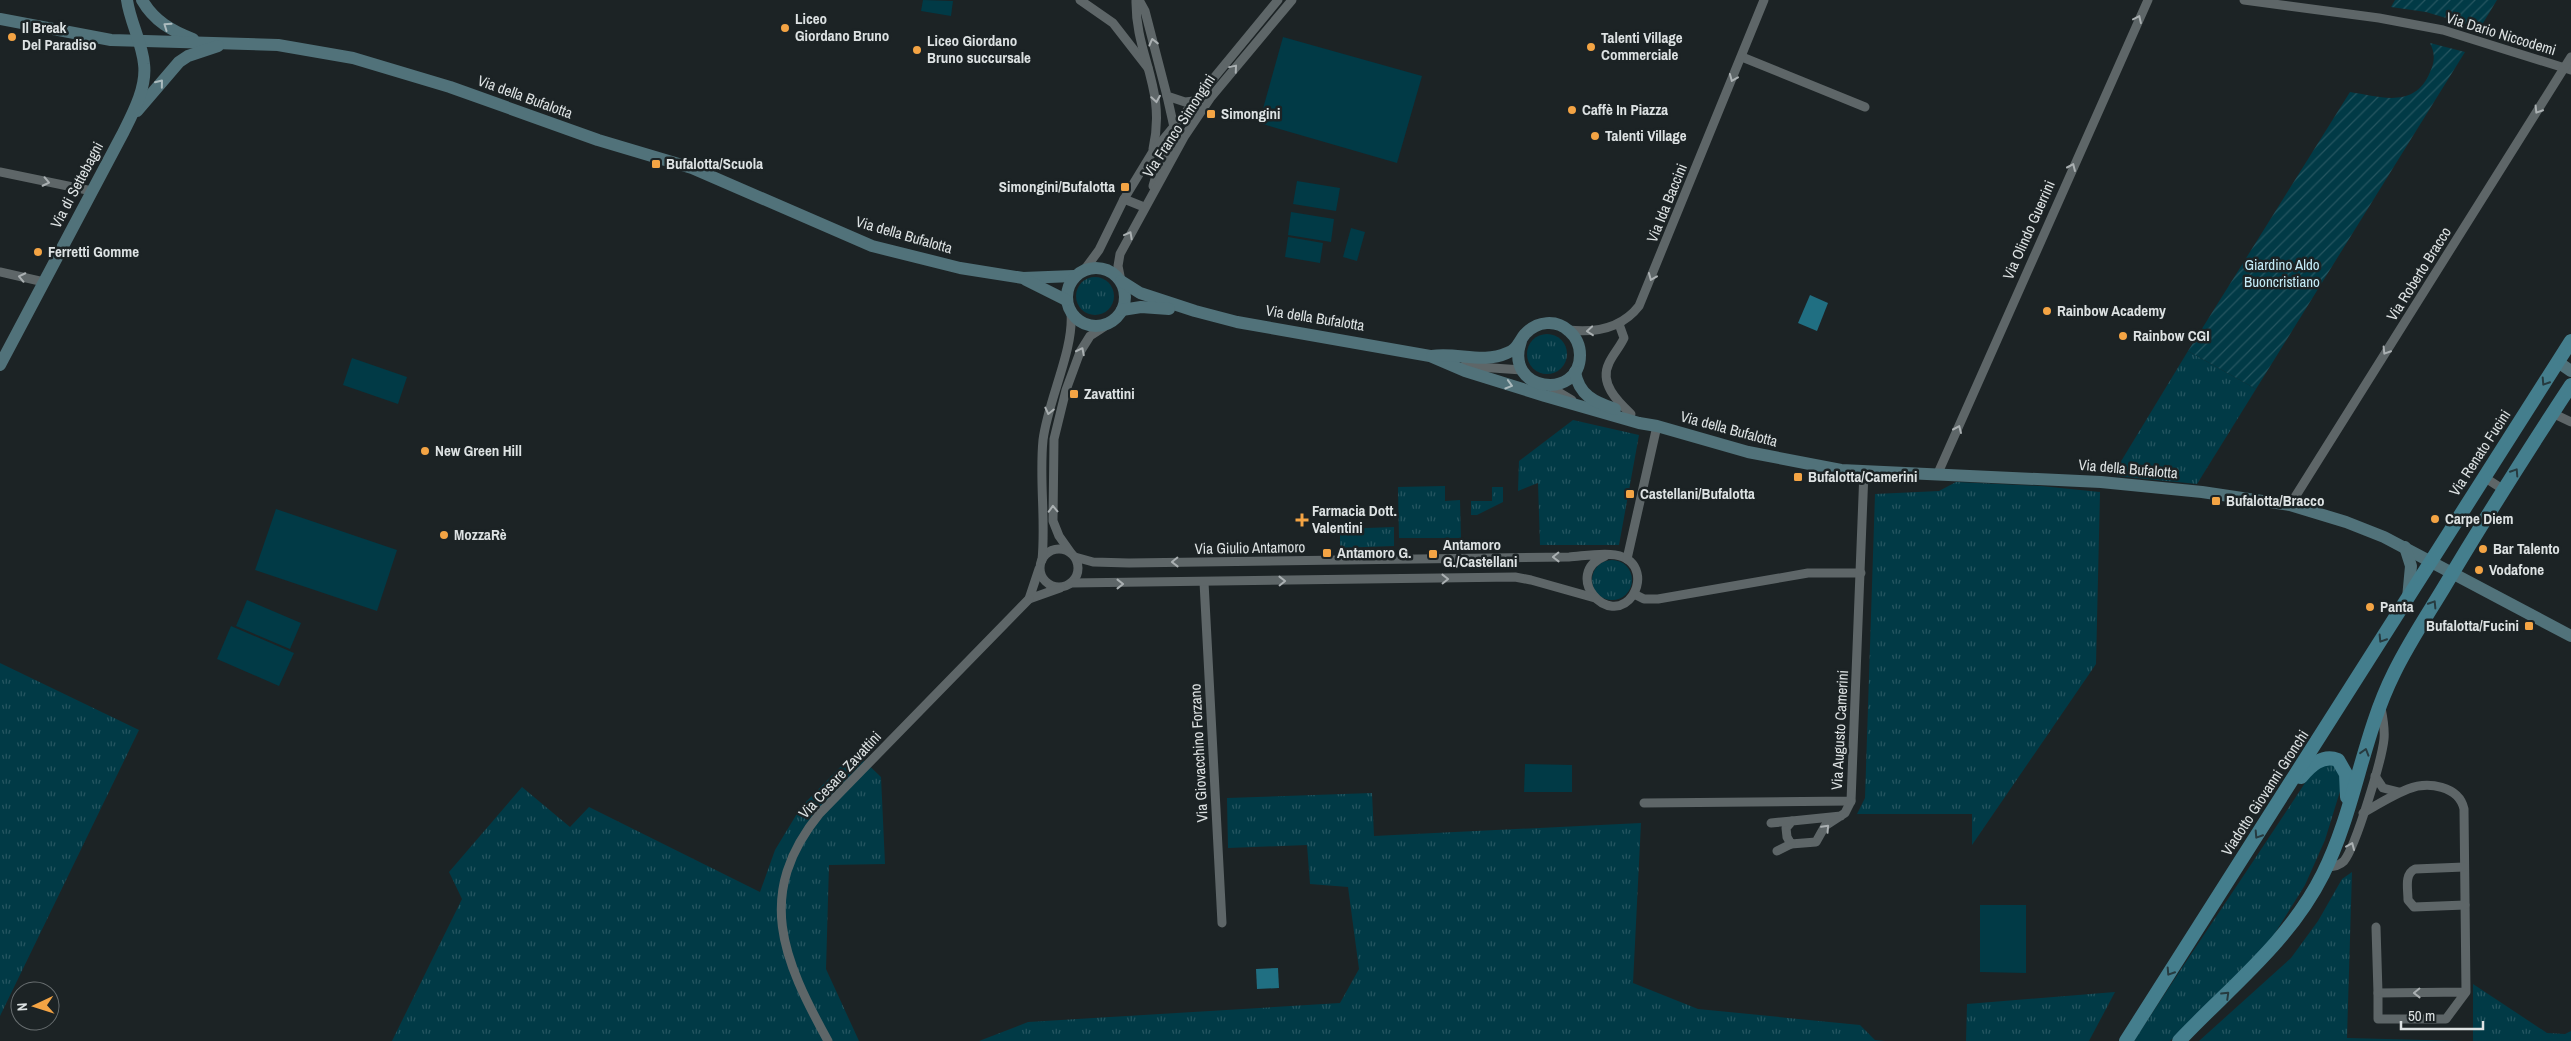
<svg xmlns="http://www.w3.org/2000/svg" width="2571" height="1041" font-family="'Archivo Narrow',sans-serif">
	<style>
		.grass { fill: url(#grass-tufts) }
		.garden { fill: url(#garden-furrows) }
		.pitch { fill: #013a46 }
		.water { fill: #206f82 }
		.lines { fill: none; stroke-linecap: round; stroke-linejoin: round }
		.street { stroke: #5e6668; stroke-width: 9 }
		.secondary { stroke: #51727a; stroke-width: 12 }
		.primary { stroke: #447e8d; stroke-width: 14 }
		.oneway { stroke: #aab0b2 }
		.oneway2 { stroke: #acbbbe }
		.oneway3 { stroke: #263a3f }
		.poi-dot { fill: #f4a444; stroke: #1c2325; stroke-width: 2 }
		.labels { text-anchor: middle; stroke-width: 5; stroke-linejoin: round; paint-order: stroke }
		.poi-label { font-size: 15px; font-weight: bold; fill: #dde2e3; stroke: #1c2325; text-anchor: start }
		.street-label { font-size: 15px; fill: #dde2e3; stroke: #1c2325 }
		.park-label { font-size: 15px; fill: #c4ebf7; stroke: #1c2325 }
	</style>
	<defs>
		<pattern id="grass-tufts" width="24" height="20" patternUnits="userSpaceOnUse" patternTransform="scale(1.25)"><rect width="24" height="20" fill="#013a46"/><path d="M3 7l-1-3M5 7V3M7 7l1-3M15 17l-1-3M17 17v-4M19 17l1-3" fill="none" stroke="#265661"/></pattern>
		<pattern id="garden-furrows" width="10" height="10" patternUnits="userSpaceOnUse" patternTransform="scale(1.25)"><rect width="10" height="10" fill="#013a46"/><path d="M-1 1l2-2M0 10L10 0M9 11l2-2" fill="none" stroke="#265661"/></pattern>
	</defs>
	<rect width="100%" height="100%" fill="#1c2325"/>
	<g class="grass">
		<circle cx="1095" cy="296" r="19"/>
		<circle cx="1547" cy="354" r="20"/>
		<polygon points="2188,351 2256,389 2197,484 2117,476 2120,463"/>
		<polygon points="1573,420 1639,435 1619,545 1540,545 1538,483 1518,491 1519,461"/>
		<polygon points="1956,482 2041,486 2100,492 2096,664 1972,845 1972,814 1857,814 1865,798 1875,494 1939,491"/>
		<polygon points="1445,486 1445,501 1460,500 1461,538 1399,538 1398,487"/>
		<polygon points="1492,487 1503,487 1503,502 1477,515 1471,515 1471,501 1492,501"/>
		<polygon points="1394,527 1394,546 1340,548 1340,529"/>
		<circle cx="1612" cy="580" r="20"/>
		<polygon points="0,663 139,730 0,1016"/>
		<polygon points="855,752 881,777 885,864 829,865 826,969 859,1041 392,1041 462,899 449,872 522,787 570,827 589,807 760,892 775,850 801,807"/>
		<path d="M2326,762l14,5 1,21 -16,52 -20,45 -35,56 -13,16 -87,84h-36c59,-91 121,-181 180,-272z"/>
		<polygon points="1372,793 1374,836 1641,823 1633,983 1698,1009 1860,1025 1875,1040 1885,1041 979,1041 1028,1022 1340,1003 1359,969 1348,887 1310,884 1307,845 1228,848 1227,798"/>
		<polygon points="2352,872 2347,1038 2463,1041 2199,1041 2291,958 2318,921 2342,879"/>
		<polygon points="2473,984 2547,1033 2565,1034 2571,1031 2571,1041 2473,1041"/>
		<polygon points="2115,992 2089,1041 1966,1041 1967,1004"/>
	</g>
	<g class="garden">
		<polygon points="2395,0 2497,0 2480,28 2426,12 2391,7"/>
		<path d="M2430,43l35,9 -209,337 -68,-38 162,-259c31,5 65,17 80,-20 5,-10 5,-19 0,-29z"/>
	</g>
	<g class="pitch">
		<polygon points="923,0 953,1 951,16 921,11"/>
		<polygon points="1283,37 1422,76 1397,163 1259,123"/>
		<polygon points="1297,181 1340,188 1336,211 1293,204"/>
		<polygon points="1291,212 1334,219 1331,242 1288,235"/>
		<polygon points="1351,228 1365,232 1357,261 1343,257"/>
		<polygon points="1288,237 1323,243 1320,263 1285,257"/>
		<polygon points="352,358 407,377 398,404 343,385"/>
		<polygon points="276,509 397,550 377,611 255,570"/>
		<polygon points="247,600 301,623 290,649 236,626"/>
		<polygon points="231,626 294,653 279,686 217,659"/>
		<polygon points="1525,764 1572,765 1572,792 1524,792"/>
		<polygon points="1980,905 2026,905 2026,973 1980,972"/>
	</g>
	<g class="water">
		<polygon points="1810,295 1828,303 1817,331 1798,323"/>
		<polygon points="1278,968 1279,988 1257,989 1256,969"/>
	</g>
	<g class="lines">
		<g class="street">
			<polyline points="1080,0 1113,23 1148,68"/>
			<path d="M1136,0c-1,55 31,88 17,149"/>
			<polyline points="1139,0 1145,11 1167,96 1185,102 1194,101"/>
			<polyline points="2244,0 2379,18 2443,30 2571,70"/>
			<polyline points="1742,57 1865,107"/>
			<polyline points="0,172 92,191"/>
			<polyline points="1153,186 1158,169 1176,136 1167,96"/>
			<polyline points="1124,199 1144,207"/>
			<polyline points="1085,269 1099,250 1124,199 1152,153 1278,0"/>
			<polyline points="0,272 44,282"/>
			<polyline points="1121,281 1118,266 1120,254 1184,137 1211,97 1292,0"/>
			<path d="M1619,324l5,14c-4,9 -11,16 -15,25 -10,20 8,38 22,51"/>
			<path d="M1568,330c27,3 54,-2 71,-24l125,-306"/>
			<polyline points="1464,366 1522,370"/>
			<polyline points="1547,385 1572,400"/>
			<polyline points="2552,413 2571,422"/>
			<polyline points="1938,473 2148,0"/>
			<polyline points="2484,477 2504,490"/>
			<polyline points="2290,505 2571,57"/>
			<circle cx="1059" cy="568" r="19"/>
			<polyline points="1071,553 1059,536 1053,521 1054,439 1066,390 1080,352 1090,336 1110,323"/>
			<path d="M1075,557l18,5 36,1 440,-6c20,-1 61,-12 68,16 2,8 0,15 -4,22 -24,35 -72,-21 -28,-39"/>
			<polyline points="1627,559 1657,426"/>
			<path d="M1042,560c4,-40 -3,-80 1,-120 5,-40 31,-90 28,-127"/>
			<polyline points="1039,569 1029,599 1060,588"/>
			<polyline points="1204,582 1222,923"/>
			<polyline points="1071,583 1515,577 1531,580 1595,598"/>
			<polyline points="1634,594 1644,599 1658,599 1808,573 1861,573"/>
			<polyline points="2375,776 2383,788 2399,792"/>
			<polyline points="1644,803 1851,801 1864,471"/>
			<path d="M2363,813c15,-9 30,-18 45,-24 20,-8 51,-3 56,20l2,183 -20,27h-68v-26l88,-1"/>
			<polyline points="1841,816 1792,821 1786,828 1787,837 1791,844 1816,842 1825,826 1845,813 1851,801"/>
			<polyline points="1771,823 1792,821"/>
			<polyline points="1777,851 1791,844"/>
			<path d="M2326,867c7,0 13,-1 18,-6 12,-15 38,-102 40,-122 1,-10 -1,-21 -3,-31"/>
			<path d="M2464,867l-49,2c-11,5 -7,20 -7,31l6,7 51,-2"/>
			<polyline points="2376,927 2378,993"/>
			<path d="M828,1041c-45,-82 -74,-147 -8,-228l209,-214"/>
		</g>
		<g class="secondary">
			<path d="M142,0c12,21 30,31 51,39"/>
			<polyline points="0,19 111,40 278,45 353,58 450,87 598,140 692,168 872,246 960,268 1023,278 1074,276"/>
			<polyline points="137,111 179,62 188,56 218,46"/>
			<circle cx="1096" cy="297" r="29"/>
			<polyline points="1026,280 1066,300"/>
			<polyline points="1121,281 1140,293 1195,311 1237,322 1430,356 1465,371 1545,396 1639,423 1657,426 1748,452 1841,470 2101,482 2202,492 2290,505 2346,522 2384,537 2571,636"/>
			<polyline points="1122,310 1141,307 1169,309"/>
			<path d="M1432,356c25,-4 51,8 75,-3 10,-3 12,-12 18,-19 12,-13 31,-15 44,-3 7,6 11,15 11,24 0,46 -77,37 -59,-14"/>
			<polyline points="2558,362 2571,371"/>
			<path d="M0,365l123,-232c10,-20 24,-46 21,-69 -2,-22 -14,-42 -17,-64"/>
			<path d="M1575,372c4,23 19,30 40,37"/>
			<polyline points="2405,547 2411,566 2408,598"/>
		</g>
		<g class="primary">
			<path d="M2301,777c9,-11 21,-23 37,-17l8,14 1,23"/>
			<polyline points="2126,1041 2571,341"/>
			<path d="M2179,1041c51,-54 110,-99 144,-167 32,-64 39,-137 71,-201 14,-29 32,-56 49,-84 41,-69 84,-137 128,-204"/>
		</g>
	</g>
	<defs><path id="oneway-chevron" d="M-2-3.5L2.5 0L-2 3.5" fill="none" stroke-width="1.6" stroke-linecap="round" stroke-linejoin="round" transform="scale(1.25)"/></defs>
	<g class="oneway">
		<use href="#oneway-chevron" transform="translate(2138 19) rotate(-65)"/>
		<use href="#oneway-chevron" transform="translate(1153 42) rotate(-104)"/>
		<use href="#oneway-chevron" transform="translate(1234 68) rotate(-50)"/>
		<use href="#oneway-chevron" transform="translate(1733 78) rotate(112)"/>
		<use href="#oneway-chevron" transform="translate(1156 99) rotate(81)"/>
		<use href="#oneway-chevron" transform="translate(2538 110) rotate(122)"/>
		<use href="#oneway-chevron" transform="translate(2072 167) rotate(-66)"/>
		<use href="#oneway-chevron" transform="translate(46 182) rotate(12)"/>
		<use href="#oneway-chevron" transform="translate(1129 235) rotate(-62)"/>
		<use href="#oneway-chevron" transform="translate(22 277) rotate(-168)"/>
		<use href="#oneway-chevron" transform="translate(1652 277) rotate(112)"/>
		<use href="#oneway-chevron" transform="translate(1590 331) rotate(175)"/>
		<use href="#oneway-chevron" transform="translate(1081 351) rotate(-63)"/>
		<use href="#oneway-chevron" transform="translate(2386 351) rotate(122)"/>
		<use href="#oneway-chevron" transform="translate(1049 411) rotate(103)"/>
		<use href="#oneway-chevron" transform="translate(1958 429) rotate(-66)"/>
		<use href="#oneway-chevron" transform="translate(1053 509) rotate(-92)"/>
		<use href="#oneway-chevron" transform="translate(1556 557) rotate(179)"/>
		<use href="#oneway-chevron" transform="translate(1175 562) rotate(179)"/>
		<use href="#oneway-chevron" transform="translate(1445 579) rotate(-1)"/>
		<use href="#oneway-chevron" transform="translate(1282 581) rotate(-1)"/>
		<use href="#oneway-chevron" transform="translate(1120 584)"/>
		<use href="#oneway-chevron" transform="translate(1826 828) rotate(-47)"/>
		<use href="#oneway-chevron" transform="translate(2351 846) rotate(-67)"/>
		<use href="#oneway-chevron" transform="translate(2417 993) rotate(179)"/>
	</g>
	<g class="oneway2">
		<use href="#oneway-chevron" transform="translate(167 26) rotate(-145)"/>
		<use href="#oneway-chevron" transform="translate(160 83) rotate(-51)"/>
		<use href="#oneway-chevron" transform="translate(1509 385) rotate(17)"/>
	</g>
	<g class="oneway3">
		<use href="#oneway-chevron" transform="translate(2545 382) rotate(123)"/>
		<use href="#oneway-chevron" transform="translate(2515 472) rotate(-57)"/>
		<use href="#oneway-chevron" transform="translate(2433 604) rotate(-58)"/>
		<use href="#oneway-chevron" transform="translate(2382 639) rotate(122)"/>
		<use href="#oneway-chevron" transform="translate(2365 752) rotate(-73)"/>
		<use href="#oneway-chevron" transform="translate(2258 835) rotate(123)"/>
		<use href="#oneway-chevron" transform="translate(2170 972) rotate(123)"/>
		<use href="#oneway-chevron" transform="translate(2226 995) rotate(-44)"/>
	</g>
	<g class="poi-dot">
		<circle cx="785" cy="28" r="5"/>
		<circle cx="12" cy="37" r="5"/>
		<circle cx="1591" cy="47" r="5"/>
		<circle cx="917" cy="50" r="5"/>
		<circle cx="1572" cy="110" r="5"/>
		<rect x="1206" y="109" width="10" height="10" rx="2.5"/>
		<circle cx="1595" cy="136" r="5"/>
		<rect x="651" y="159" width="10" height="10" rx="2.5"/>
		<rect x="1120" y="182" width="10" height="10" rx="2.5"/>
		<circle cx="38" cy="252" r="5"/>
		<circle cx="2047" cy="311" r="5"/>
		<circle cx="2123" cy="336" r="5"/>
		<rect x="1069" y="389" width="10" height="10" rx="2.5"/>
		<circle cx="425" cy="451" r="5"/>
		<rect x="1793" y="472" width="10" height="10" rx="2.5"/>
		<rect x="1625" y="489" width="10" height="10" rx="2.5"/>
		<rect x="2211" y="496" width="10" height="10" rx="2.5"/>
		<circle cx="2435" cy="519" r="5"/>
		<path d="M1299.5 512.5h5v5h5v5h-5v5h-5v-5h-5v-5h5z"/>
		<circle cx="444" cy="535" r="5"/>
		<circle cx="2483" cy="549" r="5"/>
		<rect x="1322" y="548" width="10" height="10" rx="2.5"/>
		<rect x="1428" y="549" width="10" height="10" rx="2.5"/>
		<circle cx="2479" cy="570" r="5"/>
		<circle cx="2370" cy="607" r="5"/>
		<rect x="2524" y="621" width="10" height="10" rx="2.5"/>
	</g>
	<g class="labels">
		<g class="poi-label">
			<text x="795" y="24">Liceo<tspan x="795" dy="17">Giordano Bruno</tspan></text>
			<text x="22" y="33">Il Break<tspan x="22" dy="17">Del Paradiso</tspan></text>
			<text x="1601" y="43">Talenti Village<tspan x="1601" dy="17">Commerciale</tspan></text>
			<text x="927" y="46">Liceo Giordano<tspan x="927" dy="17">Bruno succursale</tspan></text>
			<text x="1582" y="115">Caffè In Piazza</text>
			<text x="1221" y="119">Simongini</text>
			<text x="1605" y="141">Talenti Village</text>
			<text x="666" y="169">Bufalotta/Scuola</text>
			<text x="1115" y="192" text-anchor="end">Simongini/Bufalotta</text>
			<text x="48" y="257">Ferretti Gomme</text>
			<text x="2057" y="316">Rainbow Academy</text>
			<text x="2133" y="341">Rainbow CGI</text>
			<text x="1084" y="399">Zavattini</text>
			<text x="435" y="456">New Green Hill</text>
			<text x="1808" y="482">Bufalotta/Camerini</text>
			<text x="1640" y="499">Castellani/Bufalotta</text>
			<text x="2226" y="506">Bufalotta/Bracco</text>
			<text x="1312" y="516">Farmacia Dott.<tspan x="1312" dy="17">Valentini</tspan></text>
			<text x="2445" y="524">Carpe Diem</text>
			<text x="454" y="540">MozzaRè</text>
			<text x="1443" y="550">Antamoro<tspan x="1443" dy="17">G./Castellani</tspan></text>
			<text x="2493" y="554">Bar Talento</text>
			<text x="1337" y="558">Antamoro G.</text>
			<text x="2489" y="575">Vodafone</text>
			<text x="2380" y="612">Panta</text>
			<text x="2519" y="631" text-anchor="end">Bufalotta/Fucini</text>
		</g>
		<g class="street-label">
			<text transform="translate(2501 34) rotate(17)" y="5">Via Dario Niccodemi</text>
			<text transform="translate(525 97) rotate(20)" y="5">Via della Bufalotta</text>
			<text transform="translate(1179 126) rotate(-57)" y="5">Via Franco Simongini</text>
			<text transform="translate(77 185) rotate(-62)" y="5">Via di Settebagni</text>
			<text transform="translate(1667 203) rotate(-68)" y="5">Via Ida Baccini</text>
			<text transform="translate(2029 230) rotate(-66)" y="5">Via Olindo Guerrini</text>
			<text transform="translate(904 235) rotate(16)" y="5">Via della Bufalotta</text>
			<text transform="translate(2419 274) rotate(-58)" y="5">Via Roberto Bracco</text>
			<text transform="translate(1315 318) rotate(9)" y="5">Via della Bufalotta</text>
			<text transform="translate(1729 429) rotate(15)" y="5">Via della Bufalotta</text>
			<text transform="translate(2480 453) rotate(-57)" y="5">Via Renato Fucini</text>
			<text transform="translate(2128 469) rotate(5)" y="5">Via della Bufalotta</text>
			<text transform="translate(1250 548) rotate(-1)" y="5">Via Giulio Antamoro</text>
			<text transform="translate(1840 730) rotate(-87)" y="5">Via Augusto Camerini</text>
			<text transform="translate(1199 753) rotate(-93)" y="5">Via Giovacchino Forzano</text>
			<text transform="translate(840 775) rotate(-47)" y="5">Via Cesare Zavattini</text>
			<text transform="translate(2265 793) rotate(-57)" y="5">Viadotto Giovanni Gronchi</text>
		</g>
		<g class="park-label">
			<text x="2282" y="270">Giardino Aldo<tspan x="2282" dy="17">Buoncristiano</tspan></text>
		</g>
	</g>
	<g transform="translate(35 1006) rotate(266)"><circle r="24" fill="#1c2325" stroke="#696f71"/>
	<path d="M0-4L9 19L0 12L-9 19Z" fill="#f4a444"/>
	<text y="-8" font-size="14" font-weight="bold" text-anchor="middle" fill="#dde2e3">N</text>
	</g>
	<path d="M2401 1021v8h82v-8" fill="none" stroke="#dde2e3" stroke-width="2.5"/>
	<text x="2408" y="1021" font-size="15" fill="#dde2e3" stroke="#1c2325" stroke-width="4" paint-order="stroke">50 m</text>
</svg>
